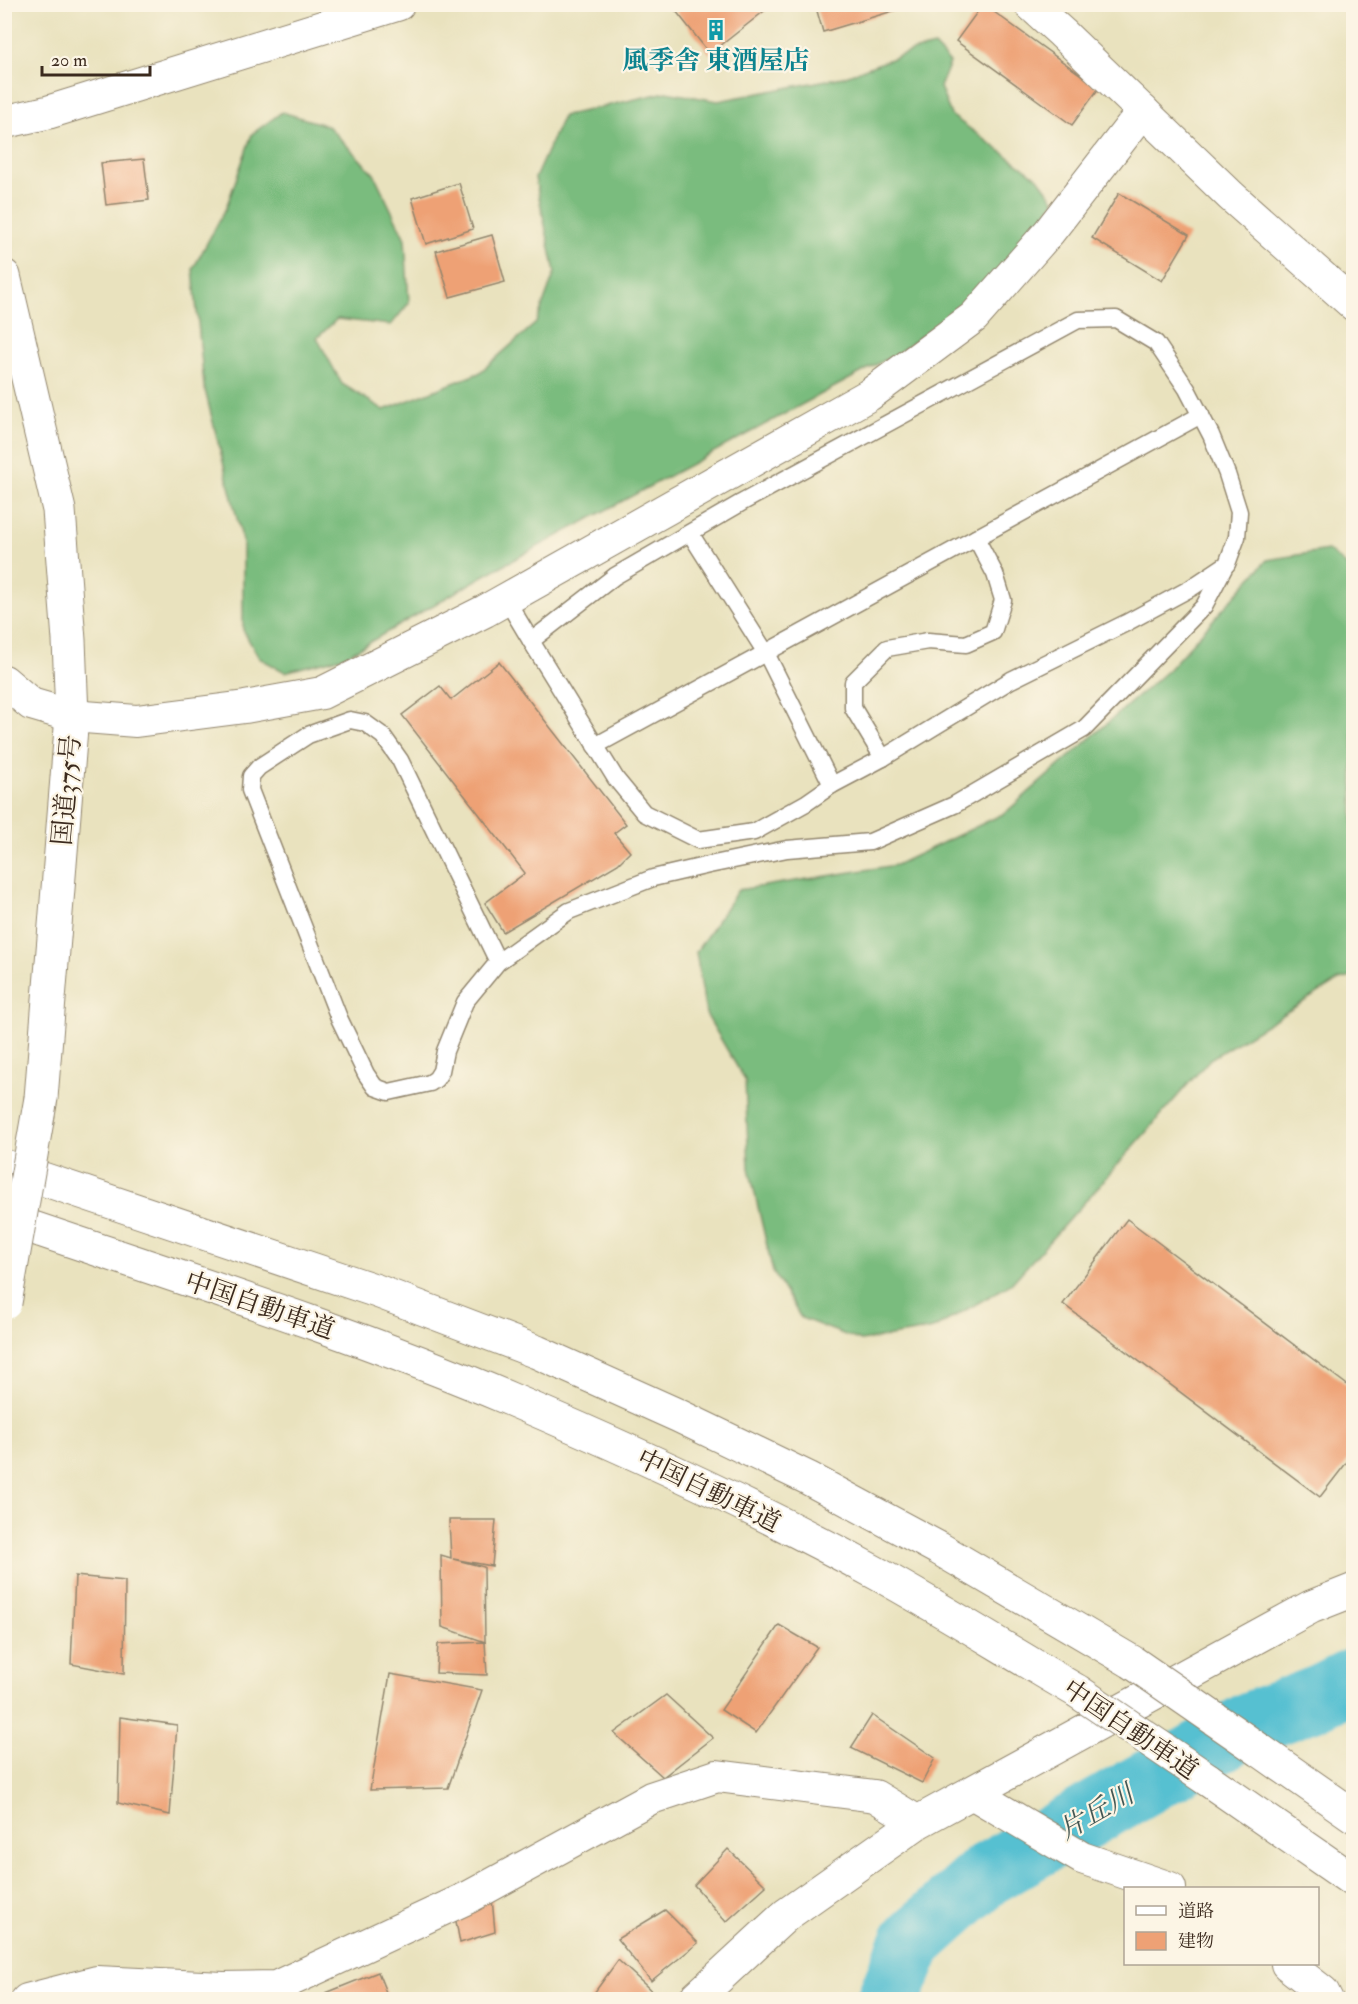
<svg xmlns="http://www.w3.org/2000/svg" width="1358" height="2004" font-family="'IM FELL Double Pica','Noto Serif JP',serif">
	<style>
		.forest { fill: #7abc7e; stroke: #5a734e; stroke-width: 1.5 }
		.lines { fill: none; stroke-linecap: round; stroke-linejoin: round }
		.river { stroke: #56c0d1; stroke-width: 64 }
		.building { fill: #eea175 }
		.service-casing { stroke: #92866e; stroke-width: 19 }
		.minor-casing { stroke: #92866e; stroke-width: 34 }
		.tertiary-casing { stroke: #92866e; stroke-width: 35 }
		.trunk-casing { stroke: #92866e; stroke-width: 35 }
		.motorway-casing { stroke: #92866e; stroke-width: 35 }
		.service { stroke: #fff; stroke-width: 16 }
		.minor { stroke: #fff; stroke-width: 32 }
		.tertiary { stroke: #fff; stroke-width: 33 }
		.trunk { stroke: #fff; stroke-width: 33 }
		.motorway { stroke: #fff; stroke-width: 33 }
		.trunk-bridge-casing { stroke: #92866e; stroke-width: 35; stroke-linecap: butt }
		.motorway-bridge-casing { stroke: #92866e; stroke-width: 35; stroke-linecap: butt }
		.trunk-bridge { stroke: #fff; stroke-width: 33 }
		.motorway-bridge { stroke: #fff; stroke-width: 33 }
		.labels { text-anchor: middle; stroke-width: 4.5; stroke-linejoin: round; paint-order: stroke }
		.culture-label { font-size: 26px; font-weight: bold; fill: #0d838f; stroke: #fcf5e5 }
		.street-label { font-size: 26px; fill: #3b2a1e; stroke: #fcf5e5 }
		.water-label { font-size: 27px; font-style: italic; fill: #435754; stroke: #fcf5e5 }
	</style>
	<rect width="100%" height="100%" fill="#fcf5e5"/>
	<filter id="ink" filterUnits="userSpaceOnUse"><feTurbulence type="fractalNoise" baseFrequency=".0167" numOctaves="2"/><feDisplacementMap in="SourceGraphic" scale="12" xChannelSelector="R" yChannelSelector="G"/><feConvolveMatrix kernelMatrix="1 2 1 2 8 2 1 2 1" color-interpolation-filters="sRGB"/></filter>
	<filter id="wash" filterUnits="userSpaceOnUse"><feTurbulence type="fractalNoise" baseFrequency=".008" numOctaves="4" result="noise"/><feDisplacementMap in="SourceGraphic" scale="24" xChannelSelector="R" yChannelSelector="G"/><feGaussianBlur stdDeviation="1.35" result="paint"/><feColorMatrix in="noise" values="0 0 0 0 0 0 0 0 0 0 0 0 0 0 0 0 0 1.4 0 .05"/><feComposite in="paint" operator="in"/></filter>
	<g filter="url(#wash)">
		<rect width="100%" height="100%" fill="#e9e2be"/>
		<g class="forest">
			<polygon points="934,46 950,63 940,87 951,115 1038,178 1055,201 1025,242 966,304 896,354 485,575 346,656 285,672 259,658 243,630 243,542 204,386 193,269 226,208 252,134 282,112 328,126 374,174 405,239 409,303 391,325 337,319 317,338 342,384 384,410 479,373 536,323 555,272 535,178 563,116 666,92 718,101 843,77 912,51"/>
			<polygon points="1328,550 1353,571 1353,977 1339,980 1210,1059 1099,1186 1011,1284 933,1329 861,1341 801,1318 773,1272 749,1168 745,1080 706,1014 696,952 738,890 896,865 1005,813 1169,669 1267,560"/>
		</g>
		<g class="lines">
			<polyline class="river" points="888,2000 912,1942 986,1875 1251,1723 1320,1697 1354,1680"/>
		</g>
		<g id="blocks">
			<g class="building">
				<polygon points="674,4 773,4 710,54 672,6"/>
				<polygon points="815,4 913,4 913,5 823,32"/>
				<polygon points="983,4 1099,88 1072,125 956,41"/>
				<polygon points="144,159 149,200 106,205 101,163"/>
				<polygon points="459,183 473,229 426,244 412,198"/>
				<polygon points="1119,193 1189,235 1162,281 1092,238"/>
				<polygon points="492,235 505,282 450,297 436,251"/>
				<polygon points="499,662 626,824 614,833 630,852 618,864 503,932 485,903 525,873 402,715 440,686 451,700"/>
				<polygon points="1127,1219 1354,1390 1354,1453 1320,1497 1063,1304"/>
				<polygon points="449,1520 496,1520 492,1566 453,1559 484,1567 485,1642 442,1627 441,1555 451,1558"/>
				<polygon points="75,1576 125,1581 124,1674 71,1664"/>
				<polygon points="779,1625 817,1647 756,1733 721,1710"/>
				<polygon points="485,1642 487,1675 436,1673 438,1644"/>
				<polygon points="390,1674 482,1690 448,1788 370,1790"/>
				<polygon points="666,1695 713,1738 663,1777 614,1733"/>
				<polygon points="872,1715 935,1758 922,1783 851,1748"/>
				<polygon points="120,1717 177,1725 170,1815 118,1803"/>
				<polygon points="728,1849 766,1886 726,1922 694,1885"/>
				<polygon points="492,1898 495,1932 460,1943 455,1916"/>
				<polygon points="665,1910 698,1943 651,1981 617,1939"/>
				<polygon points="618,1960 656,1995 653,2000 589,2000"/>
				<polygon points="378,1972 389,2000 329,2000 326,1993"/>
			</g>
		</g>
	</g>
	<g filter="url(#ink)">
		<use href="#blocks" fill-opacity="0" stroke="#92866e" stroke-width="1.5"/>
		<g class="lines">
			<defs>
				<g id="service">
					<polygon points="1116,319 1156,343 1187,389 1211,435 1227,474 1239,512 1237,537 1227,564 1191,588 1126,623 1011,680 883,758 832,785 806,803 754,832 698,840 644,813 616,779 531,641 615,576 741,503 1078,320"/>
					<polyline points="690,533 766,653 832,785"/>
					<polyline points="506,599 531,641"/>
					<polyline points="595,746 1201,415"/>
					<polyline points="883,758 853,708 853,682 887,648 928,641 966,644 993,632 1003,600 995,574 976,538"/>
					<polyline points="498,962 400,760 383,736 365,723 350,720 308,735 259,767 251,776 250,790 339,1018 366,1074 375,1087 389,1092 430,1083 436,1079 441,1071 445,1051 465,1002 498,962 569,911 653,878 709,865 787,849 870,842 954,805 1084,729 1204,606 1224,568"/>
				</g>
				<g id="minor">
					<polyline points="1030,4 1062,33 1231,196 1354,305"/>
					<polyline points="4,681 31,704 72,716 136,721 245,707 322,693 485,611 869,395 974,317 1049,232 1143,111"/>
					<polyline points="972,1793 1082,1858 1170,1888"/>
					<polyline points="1287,1964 1323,1992 1327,2000"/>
					<polyline points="27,2000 97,1982 223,1988 276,1987 469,1897 651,1798 717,1776 875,1796 918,1822"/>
				</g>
				<g id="tertiary">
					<polyline points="4,122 49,112 398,4"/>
					<polyline points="694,2000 786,1915 918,1822 1311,1607 1354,1590"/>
				</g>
				<polyline id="trunk" points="4,276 59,510 69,640 72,716 41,1098"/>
				<g id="motorway">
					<polyline points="4,1166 377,1291 537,1352 677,1415 808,1478 938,1548 1132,1662"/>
					<path d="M4,1218c170,58 341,111 506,181 125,53 249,110 368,175 67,37 132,78 199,117"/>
					<polyline points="1261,1751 1354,1816"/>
					<polyline points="1207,1779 1354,1881"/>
				</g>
			</defs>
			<use href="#service" class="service-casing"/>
			<use href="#minor" class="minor-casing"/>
			<use href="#tertiary" class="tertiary-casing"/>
			<use href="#trunk" class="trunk-casing"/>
			<use href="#motorway" class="motorway-casing"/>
			<use href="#service" class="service"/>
			<use href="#minor" class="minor"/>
			<use href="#tertiary" class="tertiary"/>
			<use href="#trunk" class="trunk"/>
			<use href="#motorway" class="motorway"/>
			<defs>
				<polyline id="trunk-bridge" points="5,1303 41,1098"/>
				<g id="motorway-bridge">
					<polyline points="1132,1662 1261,1751"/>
					<polyline points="1077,1691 1207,1779"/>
				</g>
			</defs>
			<use href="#trunk-bridge" class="trunk-bridge-casing"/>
			<use href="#motorway-bridge" class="motorway-bridge-casing"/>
			<use href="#trunk-bridge" class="trunk-bridge"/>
			<use href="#motorway-bridge" class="motorway-bridge"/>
		</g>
	</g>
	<defs>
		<symbol id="building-bare" viewBox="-9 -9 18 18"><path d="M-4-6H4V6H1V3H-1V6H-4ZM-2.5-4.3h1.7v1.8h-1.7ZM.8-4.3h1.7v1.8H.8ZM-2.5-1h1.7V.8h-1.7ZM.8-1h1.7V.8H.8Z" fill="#0f9aa8" stroke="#fcf5e5" stroke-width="2.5" paint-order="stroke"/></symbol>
	</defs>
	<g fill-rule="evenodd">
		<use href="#building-bare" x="701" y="15" width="30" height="30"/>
	</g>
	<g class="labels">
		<g class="culture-label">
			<text x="716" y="69">風季舎 東酒屋店</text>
		</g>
		<g class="street-label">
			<text transform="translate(66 790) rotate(-85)" y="9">国道375号</text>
			<text transform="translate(260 1305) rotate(19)" y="9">中国自動車道</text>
			<text transform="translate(709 1490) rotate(26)" y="9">中国自動車道</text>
			<text transform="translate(1131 1729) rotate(34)" y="9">中国自動車道</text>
		</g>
		<g class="water-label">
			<text transform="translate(1096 1812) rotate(-30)" y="9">片丘川</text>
		</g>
	</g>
	<rect width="1358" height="2004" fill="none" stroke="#fcf5e5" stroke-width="24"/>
	<rect x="1124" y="1887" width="195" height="78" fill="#fcf5e5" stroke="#afa495" stroke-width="1.5"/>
	<rect x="1136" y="1906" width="30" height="9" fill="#ffffff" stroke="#afa495" stroke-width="1.5"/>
	<text x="1178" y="1917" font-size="18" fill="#3b2a1e">道路</text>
	<rect x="1136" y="1932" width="30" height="18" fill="#eea175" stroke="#afa495" stroke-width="1.5"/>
	<text x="1178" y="1947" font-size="18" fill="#3b2a1e">建物</text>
	<path d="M42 66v9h108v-9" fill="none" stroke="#3b2a1e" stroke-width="3"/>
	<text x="51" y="66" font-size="18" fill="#3b2a1e" stroke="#fcf5e5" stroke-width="4.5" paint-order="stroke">20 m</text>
</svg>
